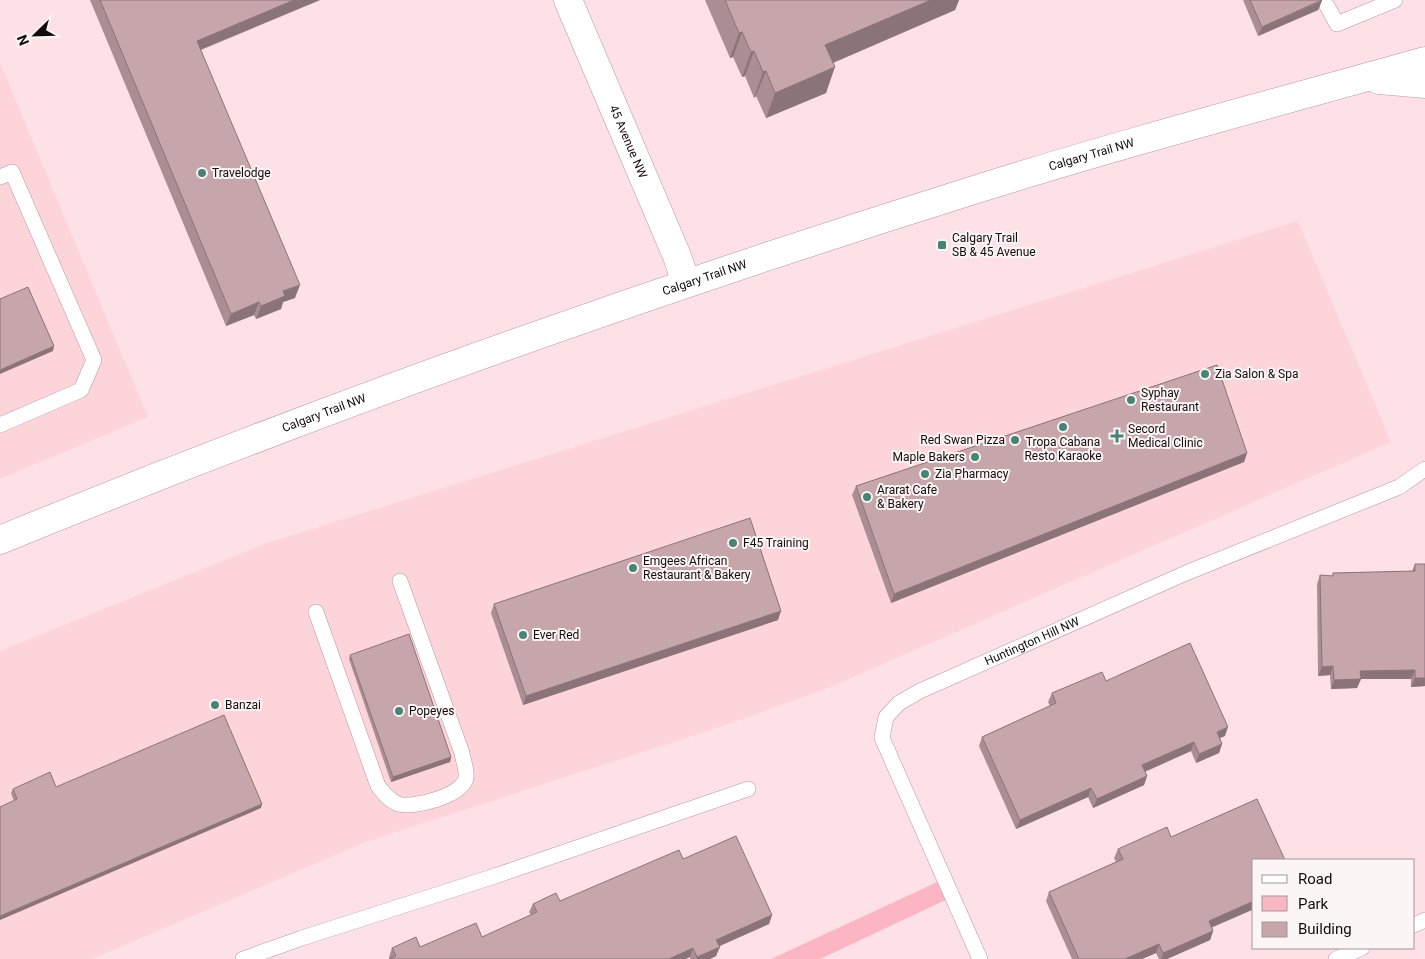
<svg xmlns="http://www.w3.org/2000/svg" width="1425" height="959" font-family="Roboto,sans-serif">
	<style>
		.built { fill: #fed4db }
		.green { fill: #fcb6c3 }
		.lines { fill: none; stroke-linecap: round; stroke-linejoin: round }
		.lane-casing { stroke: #b7979d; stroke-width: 16 }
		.street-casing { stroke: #b7979d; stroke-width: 29 }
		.secondary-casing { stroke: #b7979d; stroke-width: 29 }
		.lane { stroke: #fff; stroke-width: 15 }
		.street { stroke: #fff; stroke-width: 28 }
		.secondary { stroke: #fff; stroke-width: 28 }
		.wall { fill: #aa8e93 }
		.shaded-wall { fill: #8b7478 }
		.building { fill: #c6a5ab; stroke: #8b7478 }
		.poi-dot { fill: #448574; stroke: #fcf5f6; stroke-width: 2 }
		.labels { text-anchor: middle; stroke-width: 4; stroke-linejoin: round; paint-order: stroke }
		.street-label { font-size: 12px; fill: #140a0c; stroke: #fcf5f6 }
		.poi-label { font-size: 12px; fill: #140a0c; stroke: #fcf5f6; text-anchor: start }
	</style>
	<rect width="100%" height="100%" fill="#fde1e6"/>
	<g class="built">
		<polygon points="0,63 148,417 0,479"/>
		<polygon points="1298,221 1391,442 828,688 732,723 368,841 92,959 0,959 0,651 264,544"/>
	</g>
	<polygon class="green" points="944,879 952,897 820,959 771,959"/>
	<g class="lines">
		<defs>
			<g id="lane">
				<polyline points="1327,6 1337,24 1395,0"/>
				<polyline points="0,177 12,172 94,360 81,390 0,425"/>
				<path d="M316,612l62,174c6,8 11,14 20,18 15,5 67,-9 68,-27 1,-7 -3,-17 -4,-24l-62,-172"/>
				<polyline points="1414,925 1425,920"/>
				<polyline points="243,959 302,938 492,877 748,789"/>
				<path id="s1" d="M980,959l-98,-221 4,-21 13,-14 21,-12 266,-118 213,-86 26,-18"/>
				<polyline points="1336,959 1362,948"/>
			</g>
			<g id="street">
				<path id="s2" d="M568,0l109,256 9,27"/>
			</g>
			<g id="secondary">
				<polyline points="1379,80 1425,84"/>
				<path id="s3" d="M0,540c319,-131 645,-247 974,-350 149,-47 301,-87 451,-129"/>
			</g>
		</defs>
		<use href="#lane" class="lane-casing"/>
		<use href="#street" class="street-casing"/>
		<use href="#secondary" class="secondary-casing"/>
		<use href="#lane" class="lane"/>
		<use href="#street" class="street"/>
		<use href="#secondary" class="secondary"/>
	</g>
	<g class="wall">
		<polygon points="90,0 320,0 201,50 295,298 283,302 281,309 256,319 254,315 226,326"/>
		<polygon points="705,0 959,0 955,10 833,63 826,93 766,118 756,96 754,98 745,76 742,77 733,57 730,58"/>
		<polygon points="1243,0 1322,0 1318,10 1258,36"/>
		<polygon points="1247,453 1244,462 891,603 852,495 856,486"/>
		<polygon points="1415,564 1425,564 1425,686 1411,687 1411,679 1361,679 1357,688 1331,689 1330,675 1318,676 1317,584 1320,575 1332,576 1333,573 1412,571"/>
		<polygon points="494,604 778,620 523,705 491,613"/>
		<polygon points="350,655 451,757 450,762 391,782 349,659"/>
		<polygon points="1106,681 1225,736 1220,738 1222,744 1219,753 1196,763 1191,751 1145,772 1147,776 1144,785 1093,808 1088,797 1016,829 979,746 982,737 1050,706 1048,702 1052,693"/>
		<polygon points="56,787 261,808 14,801 11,793 13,789"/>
		<polygon points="1171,837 1254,860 1254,909 1212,927 1213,931 1210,940 1167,959 1159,959 1156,953 1142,959 1072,959 1046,901 1049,892 1116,862 1114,858 1118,849"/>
		<polygon points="683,859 772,915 769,924 719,946 716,956 710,959 690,959 690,957 390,959 389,957 392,948 420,947 482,937 531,915 529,912 533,904 560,901"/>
	</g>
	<g class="shaded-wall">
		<polygon points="294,0 320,0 192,53 197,41"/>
		<polygon points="931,0 959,0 955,10 816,70 825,45"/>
		<polygon points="1322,1 1318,10 1258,36 1262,27"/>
		<polygon points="742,32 733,57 730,58 739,33"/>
		<polygon points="754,51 745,76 742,77 751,52"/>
		<polygon points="835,67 826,93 766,118 775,93"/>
		<polygon points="766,71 756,96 754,98 763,72"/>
		<polygon points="300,285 295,298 283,302 281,309 256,319 261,306 283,291"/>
		<polygon points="259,302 254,315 226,326 231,314"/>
		<polygon points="54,346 53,351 0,374 0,370"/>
		<polygon points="1247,453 1244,462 891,603 894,594"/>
		<polygon points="781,611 778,620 523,705 526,696"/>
		<polygon points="1333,666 1330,675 1318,676 1322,667"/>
		<polygon points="1415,670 1411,679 1361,679 1357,688 1331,689 1334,680 1360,671"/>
		<polygon points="1415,678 1425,678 1425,686 1411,687"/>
		<polygon points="1228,727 1225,736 1214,740 1217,732"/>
		<polygon points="1194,742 1191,751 1139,774 1142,765"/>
		<polygon points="1222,744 1219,753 1196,763 1199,754"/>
		<polygon points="451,757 450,762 391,782 393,777"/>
		<polygon points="1147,776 1144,785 1093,808 1097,799"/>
		<polygon points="1091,788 1088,797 1016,829 1020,820"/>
		<polygon points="262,804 261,808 0,920 0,916"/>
		<polygon points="1254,901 1254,909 1206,930 1209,921"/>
		<polygon points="772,915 769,924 713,949 716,940"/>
		<polygon points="1213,931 1210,940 1167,959 1161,959 1163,953"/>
		<polygon points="1159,944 1156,953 1142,959 1125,959"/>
		<polygon points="720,947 716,956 710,959 697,959 697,957"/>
		<polygon points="693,948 690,957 686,959 669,959"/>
	</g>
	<g class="building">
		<polygon points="100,0 294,0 197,41 300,285 283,291 285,296 261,306 259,302 231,314"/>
		<polygon points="725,0 931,0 825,45 835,67 775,93 766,71 763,72 754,51 751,52 742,32 739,33"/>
		<polygon points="1250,0 1322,0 1262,27"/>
		<polygon points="28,287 54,346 0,370 0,299"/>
		<polygon points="1217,365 1247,453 894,594 856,486"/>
		<polygon points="750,518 781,611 526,696 494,604"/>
		<polygon points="1415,564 1425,564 1425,678 1415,678 1415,670 1360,671 1361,679 1334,680 1333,666 1322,667 1320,575 1333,576 1333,573 1415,571"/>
		<polygon points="409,634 451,757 393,777 350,655"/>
		<polygon points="1190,643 1228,727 1217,732 1222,744 1199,754 1194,742 1142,765 1147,776 1097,799 1091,788 1020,820 982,737 1056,703 1052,693 1102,672 1106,681"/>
		<polygon points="224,715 262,804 0,916 0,807 17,799 13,789 50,772 56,787"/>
		<polygon points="1257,799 1285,860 1254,860 1254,901 1209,921 1213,931 1163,953 1159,944 1125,959 1079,959 1049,892 1123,859 1118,849 1167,827 1171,837"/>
		<polygon points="736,836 772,915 716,940 720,947 697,957 693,948 669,959 389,959 396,956 392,948 416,937 420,947 476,923 482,937 537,912 533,904 556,893 560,901 679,850 683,859"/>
	</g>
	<g class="poi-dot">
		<circle cx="202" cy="173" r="5"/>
		<rect x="937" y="240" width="10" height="10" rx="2.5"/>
		<circle cx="1205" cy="374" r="5"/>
		<circle cx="1131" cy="400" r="5"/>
		<circle cx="1063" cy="427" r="5"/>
		<path d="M1114.5 428.5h5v5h5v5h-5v5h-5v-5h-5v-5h5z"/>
		<circle cx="1015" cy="440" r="5"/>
		<circle cx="975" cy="457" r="5"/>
		<circle cx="925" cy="474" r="5"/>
		<circle cx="867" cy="497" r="5"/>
		<circle cx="733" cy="543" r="5"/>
		<circle cx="633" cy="568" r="5"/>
		<circle cx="523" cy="635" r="5"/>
		<circle cx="215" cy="705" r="5"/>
		<circle cx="399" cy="711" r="5"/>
	</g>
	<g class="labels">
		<g class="street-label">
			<text dy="4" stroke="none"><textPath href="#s2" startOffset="154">45 Avenue NW</textPath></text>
			<text dy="4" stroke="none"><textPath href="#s3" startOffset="1158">Calgary Trail NW</textPath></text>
			<text dy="4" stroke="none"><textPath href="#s3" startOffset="752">Calgary Trail NW</textPath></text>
			<text dy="4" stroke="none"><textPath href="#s3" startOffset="348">Calgary Trail NW</textPath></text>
			<text dy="4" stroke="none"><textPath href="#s1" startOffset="429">Huntington Hill NW</textPath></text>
		</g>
		<g class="poi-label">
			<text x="212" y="177">Travelodge</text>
			<text x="952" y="242">Calgary Trail<tspan x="952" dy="14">SB &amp; 45 Avenue</tspan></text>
			<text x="1215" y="378">Zia Salon &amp; Spa</text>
			<text x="1141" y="397">Syphay<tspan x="1141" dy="14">Restaurant</tspan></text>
			<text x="1128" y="433">Secord<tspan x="1128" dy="14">Medical Clinic</tspan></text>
			<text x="1005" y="444" text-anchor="end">Red Swan Pizza</text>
			<text x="1063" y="446" text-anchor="middle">Tropa Cabana<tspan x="1063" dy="14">Resto Karaoke</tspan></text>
			<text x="965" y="461" text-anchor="end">Maple Bakers</text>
			<text x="935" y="478">Zia Pharmacy</text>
			<text x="877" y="494">Ararat Cafe<tspan x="877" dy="14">&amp; Bakery</tspan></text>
			<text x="743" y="547">F45 Training</text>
			<text x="643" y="565">Emgees African<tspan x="643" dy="14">Restaurant &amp; Bakery</tspan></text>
			<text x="533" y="639">Ever Red</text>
			<text x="225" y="709">Banzai</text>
			<text x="409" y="715">Popeyes</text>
		</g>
	</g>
	<rect x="1252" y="859" width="162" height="90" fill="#fcf5f6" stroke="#9f9798"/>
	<rect x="1262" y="875" width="25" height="8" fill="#ffffff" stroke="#9f9798"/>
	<text x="1298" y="884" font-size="15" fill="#140a0c">Road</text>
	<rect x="1262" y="896" width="25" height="15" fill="#fcb6c3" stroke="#9f9798"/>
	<text x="1298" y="909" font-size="15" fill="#140a0c">Park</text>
	<rect x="1262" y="922" width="25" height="15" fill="#c6a5ab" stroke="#9f9798"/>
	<text x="1298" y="934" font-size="15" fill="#140a0c">Building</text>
	<g transform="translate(35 35) rotate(247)" stroke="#fcf5f6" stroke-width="4" paint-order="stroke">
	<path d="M0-4L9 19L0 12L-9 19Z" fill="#140a0c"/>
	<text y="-8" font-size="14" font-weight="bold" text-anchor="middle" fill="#140a0c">N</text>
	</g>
</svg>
